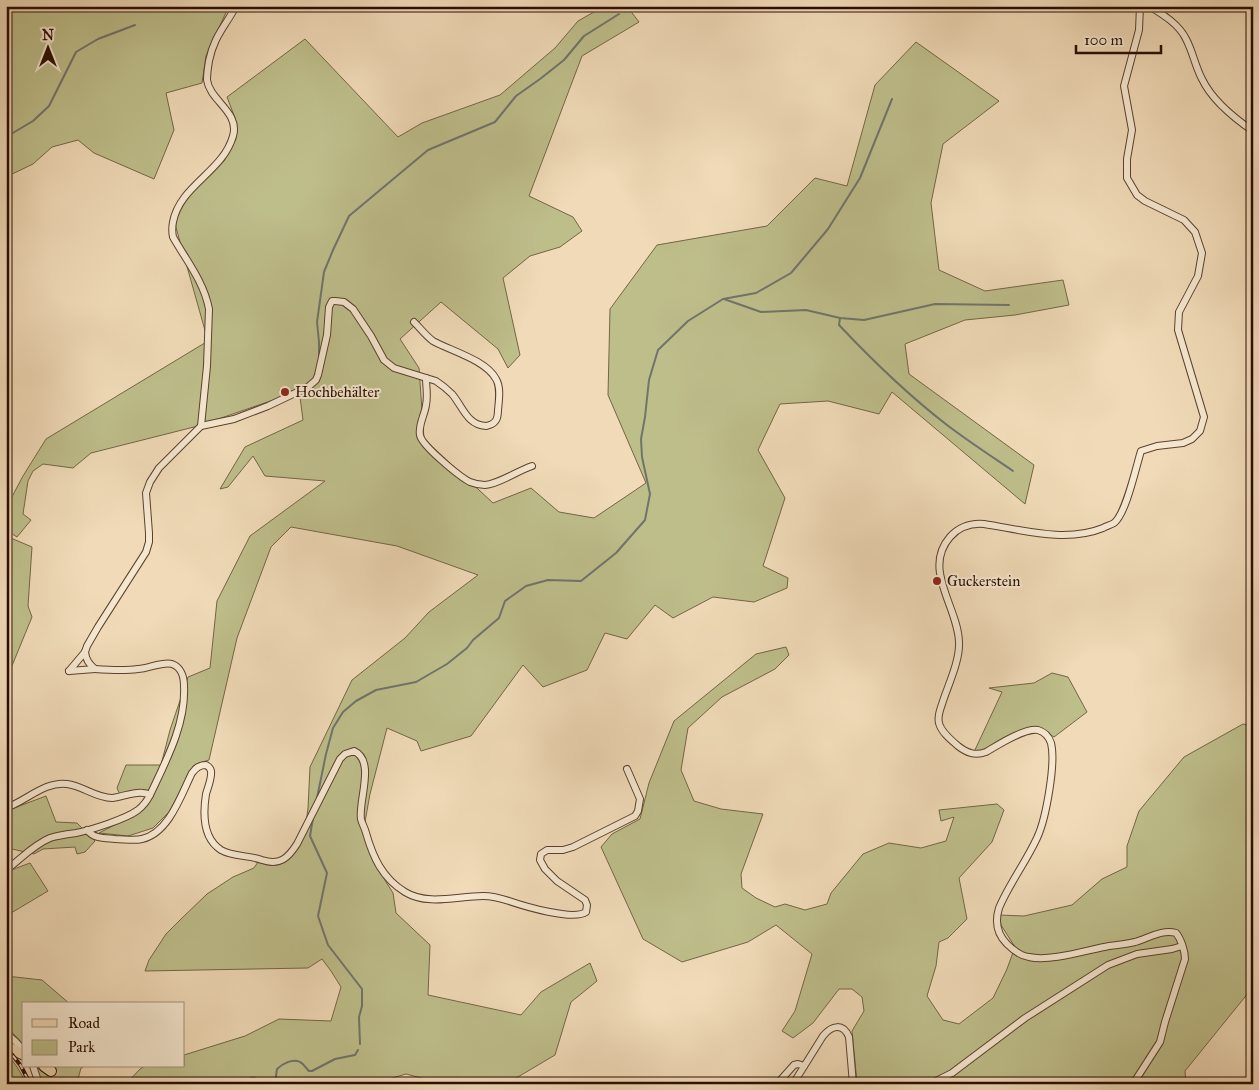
<svg xmlns="http://www.w3.org/2000/svg" width="1259" height="1090" font-family="'IM FELL Great Primer',serif">
	<style>
		.green { fill: #bebe8b; stroke: #746546 }
		.lines { fill: none; stroke-linecap: round; stroke-linejoin: round }
		.stream { stroke: #6f746d; stroke-width: 2 }
		.primary-tunnel { stroke: #d2bb9c; stroke-width: 10; stroke-dasharray: 10 5; stroke-linecap: butt }
		.street-casing { stroke: #5c402e; stroke-width: 8 }
		.primary-casing { stroke: #2a0c00; stroke-width: 12 }
		.street { stroke: #f5e7d0; stroke-width: 6 }
		.primary { stroke: #f0dab7; stroke-width: 10 }
		.rail-casing { stroke: #2a0c00; stroke-width: 4 }
		.rail { stroke: #f5e7d0; stroke-width: 2; stroke-dasharray: 5.5; stroke-linecap: butt }
		.poi-dot { fill: #8f2418; stroke: #f5e7d0; stroke-width: 2 }
		.labels { text-anchor: middle; stroke-width: 4; stroke-linejoin: round; paint-order: stroke }
		.poi-label { font-size: 15px; fill: #2a0c00; stroke: #f5e7d0; text-anchor: start }
	</style>
	<rect width="100%" height="100%" fill="#f0dab7"/>
	<filter id="stains"><feTurbulence type="fractalNoise" baseFrequency=".004" numOctaves="4"/><feColorMatrix values="0 0 0 0 .2 0 0 0 0 .09 0 0 0 0 .02 0 0 0 .5 -.17"/></filter>
	<radialGradient id="worn" r=".72"><stop offset=".6" stop-color="#630" stop-opacity="0"/><stop offset="1" stop-color="#630" stop-opacity=".3"/></radialGradient>
	<g class="green">
		<polygon points="6,6 229,6 206,56 202,83 166,93 174,130 154,179 94,153 78,140 52,147 33,164 6,177"/>
		<polygon points="601,8 629,9 639,22 582,56 529,196 573,217 582,231 560,247 530,256 503,278 520,355 508,368 498,349 441,302 400,339 419,368 424,439 493,503 531,488 559,512 594,518 646,483 608,395 610,309 657,245 767,226 815,178 847,186 875,85 916,42 999,101 943,144 931,203 939,270 985,291 1063,280 1069,305 1015,315 965,320 905,344 909,374 1034,465 1025,504 892,392 879,414 828,401 780,404 758,450 785,498 763,566 788,578 787,588 754,602 713,597 673,618 655,605 627,639 605,633 587,670 543,687 523,665 471,736 421,751 417,741 387,728 370,794 363,833 374,863 393,893 396,913 430,945 428,995 521,1015 541,992 590,963 597,981 571,1002 555,1055 506,1084 444,1084 406,1074 372,1084 126,1084 140,1069 145,1066 184,1066 184,1055 245,1036 279,1019 331,1021 341,987 331,971 322,959 308,968 145,971 149,960 166,934 180,920 207,894 233,877 254,868 258,862 270,865 278,865 284,862 290,858 305,831 308,808 310,767 352,680 405,638 429,612 478,575 397,546 291,527 271,547 237,638 209,760 199,763 193,766 170,811 153,828 128,836 99,833 134,815 153,796 120,795 117,788 126,765 161,765 170,730 188,677 210,668 217,601 250,536 325,481 265,476 253,456 228,487 220,489 245,447 303,420 300,397 287,388 279,390 282,397 198,426 91,453 73,468 43,464 33,471 28,481 23,514 31,520 17,537 6,530 6,508 23,476 46,439 208,341 175,224 182,201 224,161 236,139 235,118 227,97 305,39 398,137 422,123 500,95 555,48 578,21"/>
		<polygon points="6,536 32,547 28,606 32,617 9,673 6,674"/>
		<polygon points="786,647 789,655 775,669 722,697 688,728 681,770 694,801 721,809 763,814 741,874 742,888 756,898 775,907 785,904 805,910 827,904 831,893 863,854 889,843 921,848 946,841 954,817 941,821 939,810 997,804 1004,810 992,842 959,878 967,919 948,938 939,942 936,966 927,996 943,1020 959,1024 993,998 1007,969 1015,947 1001,925 999,915 1024,916 1072,905 1102,879 1127,867 1127,846 1139,811 1184,757 1243,724 1253,726 1253,987 1185,1071 1186,1084 886,1084 857,1082 852,1031 864,1011 862,997 852,989 839,989 813,1023 793,1038 782,1031 795,1011 812,954 776,925 748,942 682,962 643,939 601,847 612,834 640,819 649,783 674,721 756,654"/>
		<polygon points="1052,673 1068,677 1087,712 1054,737 1040,728 978,752 974,752 1002,692 989,688 1034,683"/>
		<polygon points="46,796 56,822 77,823 95,841 85,852 77,854 75,847 43,849 34,854 12,849 6,840 6,811"/>
		<polygon points="30,863 48,891 6,916 6,872"/>
		<polygon points="6,976 42,980 70,1004 24,1004 24,1045 6,1026"/>
		<polygon points="6,1052 17,1067 27,1084 6,1084"/>
		<polygon points="55,1066 85,1066 81,1068 78,1079 85,1084 41,1084 36,1067 50,1075"/>
	</g>
	<g class="lines">
		<g class="stream">
			<polyline points="6,137 33,121 49,106 76,52 98,39 135,25"/>
			<polyline points="724,299 761,312 806,310 840,318 864,320 935,304 1009,305"/>
			<path d="M840,318l-1,7c34,36 69,70 108,100 21,16 44,31 66,46"/>
			<polyline points="319,357 319,342 317,322 324,272 333,250 349,216 428,150 495,122 516,96 540,79 564,60 584,36 619,14"/>
			<polyline points="317,798 326,754 333,728 343,712 356,701 376,690 416,682 447,664 467,648 473,640 499,618 505,601 526,586 548,580 581,581 616,553 645,520 650,494 642,457 641,439 645,417 649,380 658,350 688,321 723,299 756,293 791,273 828,229 860,178 892,99"/>
			<polyline points="313,818 310,836 327,873 318,916 328,945 362,989 362,1006 359,1017 360,1044"/>
			<path d="M241,1084c4,-4 8,-7 14,-6l4,6"/>
			<path d="M275,1084l2,-15c5,-5 16,-11 23,-7 4,2 6,6 9,9h3l23,-12 20,-4 3,-5"/>
		</g>
		<polyline class="primary-tunnel" points="51,1071 71,1084"/>
		<defs>
			<g id="street">
				<path d="M1149,6c13,8 30,18 37,33 7,13 9,27 16,40 10,21 32,39 51,52"/>
				<path d="M426,378c0,9 2,18 0,27 -1,9 -8,20 -6,30 1,10 40,42 50,47 5,2 10,3 15,3 14,-1 32,-14 47,-19"/>
				<path d="M201,426l33,-7 34,-13 40,-19 8,-7 2,-5 9,-40 2,-28 3,-6h3l9,1 9,7 18,27 13,24 10,8 42,13c6,4 11,8 16,13 11,13 15,31 34,32 10,-2 12,-7 12,-16 1,-10 3,-23 -2,-31 -10,-19 -45,-28 -63,-38 -7,-5 -13,-13 -19,-19"/>
				<path d="M69,671l16,-19 2,-6 11,-19 48,-75 3,-10v-9l-3,-40 4,-11 9,-14 42,-42 6,-60 2,-57c-5,-27 -23,-49 -36,-72 -1,-5 -1,-10 0,-15 7,-37 50,-50 60,-86 7,-24 -23,-35 -26,-56 0,-7 1,-13 2,-19 5,-25 16,-34 27,-55"/>
				<polyline points="69,671 95,669"/>
				<path d="M6,808c20,-7 39,-27 61,-24 16,2 29,14 45,14 9,-1 24,-7 31,-5 2,0 5,1 7,2"/>
				<path d="M87,830c7,9 18,8 28,9 9,0 19,2 27,0 27,-6 39,-44 50,-66 4,-5 7,-8 14,-8 3,2 4,2 5,6 1,7 -3,16 -5,23 -3,19 -4,44 15,56 12,7 28,5 41,10 18,6 26,-2 35,-16l43,-85 5,-5 9,-3c22,10 4,50 7,68 1,5 4,9 5,14 7,24 16,45 39,59 23,14 52,4 78,4 9,0 17,2 26,5 15,5 64,20 77,11l1,-7 -2,-5 -28,-19 -12,-12 -5,-9 1,-6 6,-4h16l10,-3 62,-31 3,-5 2,-12 -13,-30"/>
				<path d="M6,870c15,-11 27,-25 44,-32 9,-3 18,-4 26,-5 15,-3 50,-14 62,-23 5,-4 9,-9 12,-15 16,-34 36,-71 34,-109 0,-9 -3,-19 -12,-22 -9,-3 -24,5 -34,5 -14,2 -29,1 -43,0 -6,-5 -9,-9 -10,-17"/>
				<polyline points="6,1033 16,1042 24,1051"/>
				<polyline points="33,1066 39,1084"/>
				<polyline points="777,1084 794,1065 798,1064 804,1066"/>
				<path d="M793,1084l30,-48c9,-11 20,-13 26,1l4,47"/>
				<polyline points="930,1084 952,1073 1025,1018 1108,965 1137,954 1172,949 1182,946"/>
				<path d="M1133,1084l27,-42 5,-20 20,-63c0,-8 -4,-20 -9,-26 -14,-4 -27,5 -41,9 -8,2 -17,3 -26,4 -22,4 -59,16 -80,11 -8,-1 -16,-7 -22,-13 -10,-10 -12,-23 -8,-36 10,-24 27,-46 38,-70 9,-19 19,-75 14,-95 -2,-6 -6,-11 -13,-13 -14,-2 -40,15 -52,22 -11,4 -19,1 -28,-6 -7,-6 -17,-14 -19,-23 -2,-8 2,-15 4,-22 6,-18 17,-41 16,-59 -1,-35 -37,-73 -9,-105 9,-10 21,-14 34,-13 39,6 82,19 119,4 3,-2 8,-3 11,-5 12,-9 22,-56 27,-72l16,-5 26,-3 9,-4 8,-8 4,-14 -26,-87 1,-18 19,-36 4,-23 -7,-21 -11,-12 -39,-19 -8,-6 -10,-17v-19l5,-29 -8,-44 15,-56 1,-24"/>
			</g>
			<g id="primary">
				<polyline points="6,1046 24,1055"/>
				<polyline points="44,1066 51,1071"/>
			</g>
		</defs>
		<use href="#street" class="street-casing"/>
		<use href="#primary" class="primary-casing"/>
		<use href="#street" class="street"/>
		<use href="#primary" class="primary"/>
		<defs>
			<polyline id="rail" points="6,1047 21,1066 30,1084"/>
		</defs>
		<use href="#rail" class="rail-casing"/>
		<use href="#rail" class="rail"/>
	</g>
	<g class="poi-dot">
		<circle cx="285" cy="392" r="5"/>
		<circle cx="937" cy="581" r="5"/>
	</g>
	<g class="labels">
		<g class="poi-label">
			<text x="295" y="397">Hochbehälter</text>
			<text x="947" y="586">Guckerstein</text>
		</g>
	</g>
	<rect width="1259" height="1090" fill="none" stroke="#f0dab7" stroke-width="25"/>
	<rect x="8" y="8" width="1244" height="1075" fill="none" stroke="#2a0c00" stroke-width="2.5"/>
	<rect x="12" y="12" width="1234" height="1065" fill="none" stroke="#2a0c00"/>
	<rect x="22" y="1002" width="162" height="65" fill="#f5e7d0" stroke="#a48f7d"/>
	<rect x="32" y="1019" width="25" height="8" fill="#f0dab7" stroke="#a48f7d"/>
	<text x="68" y="1028" font-size="15" fill="#2a0c00">Road</text>
	<rect x="32" y="1040" width="25" height="15" fill="#bebe8b" stroke="#a48f7d"/>
	<text x="68" y="1052" font-size="15" fill="#2a0c00">Park</text>
	<g transform="translate(48 48)" stroke="#f5e7d0" stroke-width="4" paint-order="stroke">
	<path d="M0-4L9 19L0 12L-9 19Z" fill="#2a0c00"/>
	<text y="-8" font-size="14" font-weight="bold" text-anchor="middle" fill="#2a0c00">N</text>
	</g>
	<path d="M1076 45v8h85v-8" fill="none" stroke="#2a0c00" stroke-width="2.5"/>
	<text x="1084" y="45" font-size="15" fill="#2a0c00" stroke="#f5e7d0" stroke-width="4" paint-order="stroke">100 m</text>
	<rect width="100%" height="100%" filter="url(#stains)"/>
	<rect width="100%" height="100%" fill="url(#worn)"/>
</svg>
